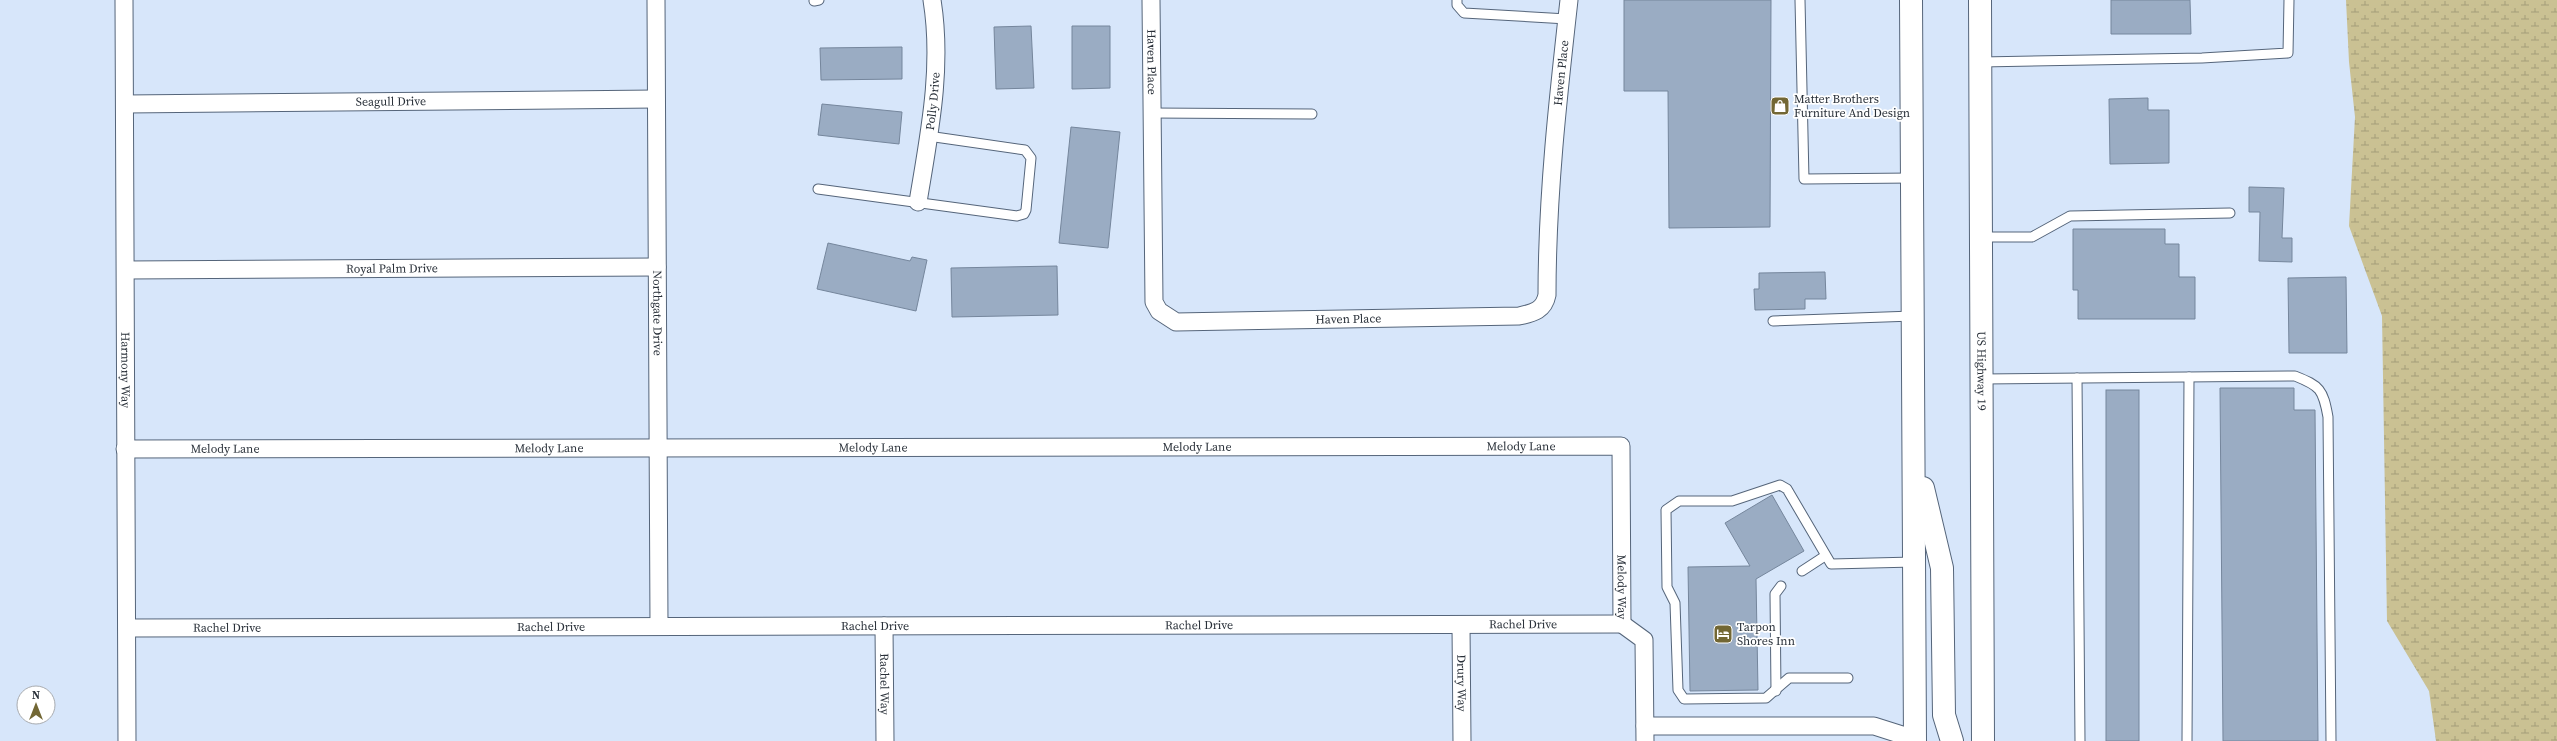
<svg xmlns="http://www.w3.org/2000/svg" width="2557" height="741" font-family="'Source Serif 4',serif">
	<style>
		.wetland { fill: url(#wetland-marsh) }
		.building { fill: #9aacc3; stroke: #75869c }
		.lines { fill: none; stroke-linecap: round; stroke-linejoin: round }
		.lane-casing { stroke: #55657a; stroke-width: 11 }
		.street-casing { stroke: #55657a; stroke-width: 19 }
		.highway-casing { stroke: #55657a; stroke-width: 24 }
		.lane { stroke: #fff; stroke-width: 9 }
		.street { stroke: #fff; stroke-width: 17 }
		.highway { stroke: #fff; stroke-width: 22 }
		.labels { text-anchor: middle; stroke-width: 3.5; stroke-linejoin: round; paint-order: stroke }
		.street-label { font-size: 12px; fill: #293039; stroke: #fff }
		.poi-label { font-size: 12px; fill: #293039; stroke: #fff; text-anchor: start }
	</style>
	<defs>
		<pattern id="wetland-marsh" width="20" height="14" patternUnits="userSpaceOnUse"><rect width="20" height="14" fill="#cac193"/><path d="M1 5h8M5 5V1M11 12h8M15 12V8" fill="none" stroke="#a49d79"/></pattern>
	</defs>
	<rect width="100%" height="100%" fill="#d7e6fa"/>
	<polygon class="wetland" points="2346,0 2557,0 2557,741 2436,741 2429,691 2387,621 2382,316 2349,226 2355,117 2349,62"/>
	<g class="building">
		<polygon points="1624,0 1771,0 1770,227 1669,228 1668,91 1624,91"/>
		<polygon points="2111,0 2190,0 2191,34 2111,34"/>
		<polygon points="1031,26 1034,88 996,89 994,27"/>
		<polygon points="1072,26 1110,26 1110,88 1072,89"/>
		<polygon points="902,47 902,79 821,80 820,48"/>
		<polygon points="2148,98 2148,110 2169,110 2169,163 2110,164 2109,99"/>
		<polygon points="822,104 902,112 899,144 818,135"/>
		<polygon points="1071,127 1120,132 1108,248 1059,243"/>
		<polygon points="2249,187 2284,188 2282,238 2292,238 2292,262 2259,261 2260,212 2249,212"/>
		<polygon points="2073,229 2165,229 2165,244 2179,244 2179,277 2195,277 2195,319 2078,319 2078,290 2073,290"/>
		<polygon points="828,243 910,261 912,257 927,260 916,311 817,289"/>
		<polygon points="1057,266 1058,315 952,317 951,268"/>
		<polygon points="1825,272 1826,299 1805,299 1805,309 1755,310 1754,289 1759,289 1759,273"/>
		<polygon points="2346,277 2347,353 2289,353 2288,278"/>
		<polygon points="2220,388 2294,388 2294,410 2315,410 2318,741 2223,741"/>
		<rect x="2106" y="390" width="33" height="351"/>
		<polygon points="1772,495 1804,551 1756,579 1758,690 1690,691 1688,567 1750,566 1725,523"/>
	</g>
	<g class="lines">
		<defs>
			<g id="lane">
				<polyline points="1457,0 1457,5 1464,13 1567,19"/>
				<polyline points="1800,0 1804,179 1913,178"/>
				<polyline points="814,1 819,0"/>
				<polyline points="1981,62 2202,58 2288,53 2289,0"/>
				<polyline points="1151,113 1312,114"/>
				<polyline points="818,189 1017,216 1024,214 1026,210 1031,158 1025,150 928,136"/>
				<polyline points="1982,237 2032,237 2070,216 2230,213"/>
				<polyline points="1773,321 1913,316"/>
				<polyline points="2077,378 2080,741"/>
				<path d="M1983,379l312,-3c25,10 28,13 33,41l3,324"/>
				<polyline points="1802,571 1825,556"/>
				<polyline points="1848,678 1789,678 1766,698 1684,699 1678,690 1675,603 1667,587 1666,510 1679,501 1732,501 1780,485 1787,489 1831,564 1914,562"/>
				<polyline points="1776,691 1775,594 1781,586"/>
				<polyline points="2187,741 2189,377"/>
			</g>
			<g id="street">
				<path id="s1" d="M124,0l3,741"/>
				<path id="s2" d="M656,0l3,626"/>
				<path id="s3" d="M1151,0l3,302 5,9 17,11 343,-6c15,-3 25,-6 28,-21 0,-99 11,-197 22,-295"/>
				<path id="s4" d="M126,104l530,-5"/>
				<path id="s5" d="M918,202c11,-67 25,-134 14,-202"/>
				<path id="s6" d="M126,270l531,-3"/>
				<path id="s7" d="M125,449l1496,-3 1,178"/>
				<polyline points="1622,624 1644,640 1645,741"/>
				<path id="s8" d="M1461,625l1,116"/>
				<path id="s9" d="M884,626l1,115"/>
				<path id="s10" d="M127,628l1495,-4"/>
				<polyline points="1645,726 1874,726 1915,739"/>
			</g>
			<g id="highway">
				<polyline points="1911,0 1915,741"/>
				<path id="s11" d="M1980,0l3,741"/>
				<polyline points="1923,488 1942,568 1944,715 1952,741"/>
			</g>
		</defs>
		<use href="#lane" class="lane-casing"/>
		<use href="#street" class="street-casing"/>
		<use href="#highway" class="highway-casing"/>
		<use href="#lane" class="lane"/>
		<use href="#street" class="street"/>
		<use href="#highway" class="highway"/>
	</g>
	<defs>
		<symbol id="shop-square" viewBox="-11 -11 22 22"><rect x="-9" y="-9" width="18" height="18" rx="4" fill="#726734" stroke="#fff"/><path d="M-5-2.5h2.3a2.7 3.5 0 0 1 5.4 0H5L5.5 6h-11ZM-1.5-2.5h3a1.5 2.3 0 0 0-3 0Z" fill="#fff"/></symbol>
		<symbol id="hotel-square" viewBox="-11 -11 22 22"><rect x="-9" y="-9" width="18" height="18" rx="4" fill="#726734" stroke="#fff"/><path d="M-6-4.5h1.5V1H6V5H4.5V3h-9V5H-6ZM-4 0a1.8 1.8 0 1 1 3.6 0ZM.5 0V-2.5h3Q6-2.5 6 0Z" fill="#fff"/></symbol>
	</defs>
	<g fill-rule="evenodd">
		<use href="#shop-square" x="1769" y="95" width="22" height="22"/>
		<use href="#hotel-square" x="1712" y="623" width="22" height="22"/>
	</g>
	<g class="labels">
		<g class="street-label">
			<text dy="4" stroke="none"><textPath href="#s3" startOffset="62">Haven Place</textPath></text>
			<text dy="4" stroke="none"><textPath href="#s3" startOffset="936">Haven Place</textPath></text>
			<text dy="4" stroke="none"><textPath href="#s4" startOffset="265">Seagull Drive</textPath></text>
			<text dy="4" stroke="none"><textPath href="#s5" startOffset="102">Polly Drive</textPath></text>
			<text dy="4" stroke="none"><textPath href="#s6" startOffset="266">Royal Palm Drive</textPath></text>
			<text dy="4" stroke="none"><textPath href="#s2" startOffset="313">Northgate Drive</textPath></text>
			<text dy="4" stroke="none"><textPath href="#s3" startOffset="505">Haven Place</textPath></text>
			<text dy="4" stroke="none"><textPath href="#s1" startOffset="370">Harmony Way</textPath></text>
			<text dy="4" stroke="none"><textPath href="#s11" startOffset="371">US Highway 19</textPath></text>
			<text dy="4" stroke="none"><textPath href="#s7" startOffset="1396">Melody Lane</textPath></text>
			<text dy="4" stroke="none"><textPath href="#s7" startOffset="748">Melody Lane</textPath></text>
			<text dy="4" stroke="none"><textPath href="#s7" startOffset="1072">Melody Lane</textPath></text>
			<text dy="4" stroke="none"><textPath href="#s7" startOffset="424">Melody Lane</textPath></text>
			<text dy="4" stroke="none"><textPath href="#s7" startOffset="100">Melody Lane</textPath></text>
			<text dy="4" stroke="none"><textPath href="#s7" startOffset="1637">Melody Way</textPath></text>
			<text dy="4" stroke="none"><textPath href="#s10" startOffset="1396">Rachel Drive</textPath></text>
			<text dy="4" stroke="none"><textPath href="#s10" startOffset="424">Rachel Drive</textPath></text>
			<text dy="4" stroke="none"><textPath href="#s10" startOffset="748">Rachel Drive</textPath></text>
			<text dy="4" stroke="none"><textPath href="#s10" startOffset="1072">Rachel Drive</textPath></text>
			<text dy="4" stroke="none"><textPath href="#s10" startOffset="100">Rachel Drive</textPath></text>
			<text dy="4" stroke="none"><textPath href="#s8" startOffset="58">Drury Way</textPath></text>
			<text dy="4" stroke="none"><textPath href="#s9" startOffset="58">Rachel Way</textPath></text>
		</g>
		<g class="poi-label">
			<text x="1794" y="103">Matter Brothers<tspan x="1794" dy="14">Furniture And Design</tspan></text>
			<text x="1737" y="631">Tarpon<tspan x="1737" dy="14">Shores Inn</tspan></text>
		</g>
	</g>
	<g transform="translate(36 705)"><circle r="19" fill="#ffffff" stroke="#a9acb0"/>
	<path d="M0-3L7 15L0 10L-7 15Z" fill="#726734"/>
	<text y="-6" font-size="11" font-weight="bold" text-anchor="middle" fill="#293039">N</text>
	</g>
</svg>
